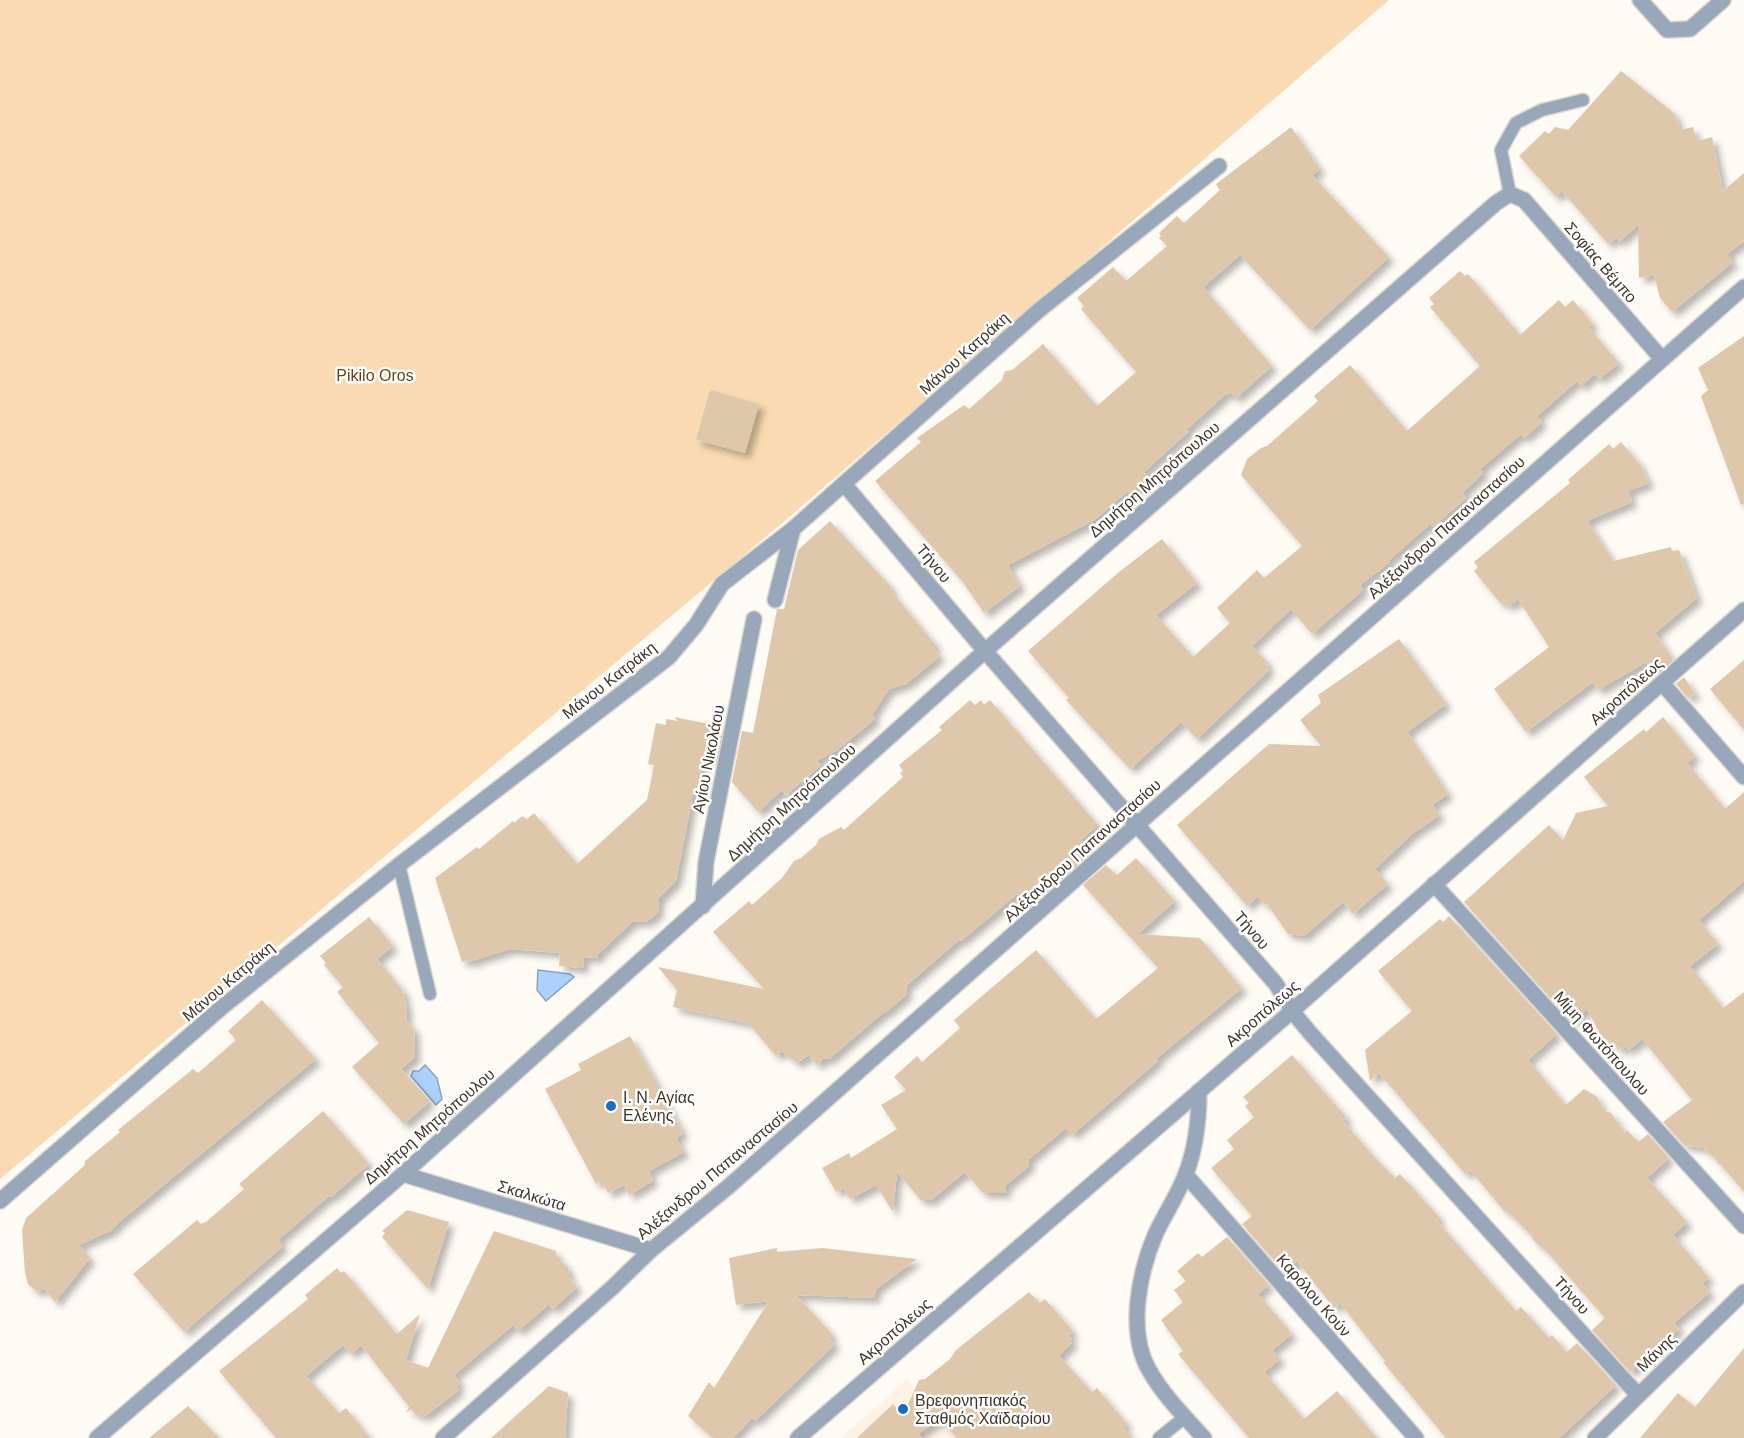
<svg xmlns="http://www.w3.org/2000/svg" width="1744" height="1438" font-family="Arial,sans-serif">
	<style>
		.built { fill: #fdf2e4 }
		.green { fill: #f9dab2 }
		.water { fill: #acd1fc; stroke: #8ba2bd; stroke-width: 1.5 }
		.building { fill: #dec7ab; filter: url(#shadow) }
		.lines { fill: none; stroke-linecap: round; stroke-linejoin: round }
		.service-casing { stroke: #dcd7d0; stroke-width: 15 }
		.minor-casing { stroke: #dcd7d0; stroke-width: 18 }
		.service { stroke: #98a7ba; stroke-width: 12 }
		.minor { stroke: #98a7ba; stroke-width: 15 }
		.poi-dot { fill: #1e6dbc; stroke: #fff; stroke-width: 2 }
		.labels { text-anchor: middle; stroke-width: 5; stroke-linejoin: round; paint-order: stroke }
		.street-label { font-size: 16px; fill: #3f362b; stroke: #fff }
		.park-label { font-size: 16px; fill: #6b4812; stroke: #fff }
		.poi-label { font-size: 16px; fill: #3f362b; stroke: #fff; text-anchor: start }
	</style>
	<defs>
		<filter id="shadow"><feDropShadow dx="5.5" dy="5.5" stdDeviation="3" flood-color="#0004"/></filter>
	</defs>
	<rect width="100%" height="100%" fill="#fefaf4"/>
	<polygon class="built" points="907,1379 957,1438 841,1438"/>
	<polygon class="green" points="0,0 1389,0 787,519 0,1179"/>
	<g class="water">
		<polygon points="538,970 570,974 574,977 546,1001 537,990"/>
		<polygon points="425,1065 437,1078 442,1099 436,1105 411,1076 413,1071 419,1071"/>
	</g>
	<g class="building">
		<polygon points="1621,71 1675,114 1680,130 1693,127 1697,141 1712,137 1723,191 1744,173 1744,241 1727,254 1733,262 1672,312 1660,298 1654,275 1639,278 1638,225 1619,242 1617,237 1608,244 1562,191 1556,197 1519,156 1545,131 1549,134 1555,127 1568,130"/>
		<polygon points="1291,127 1320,169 1312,175 1389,257 1310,330 1240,255 1203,287 1272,366 1236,398 1230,392 1228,395 1227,393 1187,429 1189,431 1144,472 1148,477 1131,494 1128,491 1096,519 1008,565 1020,586 984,613 962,581 875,481 921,442 917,438 964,405 969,409 1002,380 1005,371 1012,370 1043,344 1097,406 1136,372 1081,309 1084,306 1077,298 1113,267 1126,281 1167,246 1159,238 1161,236 1159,233 1177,216 1184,223 1220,190 1216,184"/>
		<polygon points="1460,271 1465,276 1468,274 1520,335 1559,300 1565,307 1573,300 1593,324 1588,327 1619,363 1599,379 1594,374 1581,386 1577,381 1537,416 1542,422 1524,438 1521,434 1480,469 1483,473 1462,493 1466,498 1433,527 1430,524 1388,561 1390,562 1360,585 1363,590 1312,634 1291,609 1252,646 1269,664 1266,666 1269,670 1197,739 1181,722 1130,769 1066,700 1069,698 1028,651 1119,572 1162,539 1197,583 1156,615 1193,657 1230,623 1217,608 1257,570 1264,578 1302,546 1241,475 1247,459 1261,448 1267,446 1318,401 1314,396 1350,365 1407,431 1480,366 1430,307 1434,304 1429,298"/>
		<polygon points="1744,336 1744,504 1741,505 1701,396 1708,390 1698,368"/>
		<polygon points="710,390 759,404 745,453 696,440"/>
		<polygon points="1621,442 1639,463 1649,483 1628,491 1632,502 1587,521 1613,561 1671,547 1672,551 1679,550 1697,598 1655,633 1673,660 1655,676 1646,662 1598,690 1593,682 1526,732 1494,689 1549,647 1518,599 1508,607 1504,601 1501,604 1474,571 1478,567 1474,562 1570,483 1568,480 1609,444 1613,449"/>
		<polygon points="830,521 892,588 890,590 936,645 933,648 940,656 906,684 889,689 872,715 875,719 836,751 816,761 821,765 786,795 782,790 758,812 732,782 742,731 753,733 777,609 784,609 798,550"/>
		<polygon points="1399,639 1446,704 1407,732 1448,794 1432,805 1440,815 1412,834 1375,869 1388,884 1353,914 1343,902 1304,936 1288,934 1267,904 1265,905 1258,896 1247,906 1177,825 1269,744 1321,746 1300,720 1321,703 1318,695"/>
		<polygon points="1744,660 1744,730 1710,689"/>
		<polygon points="1684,677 1695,694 1688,698 1676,684"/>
		<polygon points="970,700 975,705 981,700 984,705 990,700 1098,825 1081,840 1093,851 1070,871 1065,865 1025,902 1017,894 961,941 960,939 906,986 907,994 885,1013 884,1012 829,1059 823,1059 817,1065 809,1055 797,1063 782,1051 776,1056 748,1023 673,1007 677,990 658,967 764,989 713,932 749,901 752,905 782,878 794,861 801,858 816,845 819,839 841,827 844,830 903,777 900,773 903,771 899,765 942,730 939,727"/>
		<polygon points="674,717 723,727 715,764 705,752 697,795 693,794 676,881 659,898 658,912 648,921 632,922 598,954 598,958 584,957 583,968 559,966 560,953 510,949 468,962 468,960 462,962 435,878 477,847 479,849 513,821 514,823 522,816 527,819 534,813 577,864 647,800 654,765 648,764 656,723 666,725 666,719 678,721"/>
		<polygon points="1663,717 1695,756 1687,763 1725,809 1744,792 1744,881 1699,920 1718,944 1690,966 1723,1008 1744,992 1744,1192 1721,1165 1718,1164 1716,1159 1703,1148 1684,1145 1663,1122 1692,1100 1642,1039 1629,1050 1626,1046 1622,1050 1601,1036 1587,1009 1572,1022 1464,902 1549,825 1563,840 1576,813 1608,806 1584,777 1644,729 1646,732"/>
		<polygon points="1136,858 1175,901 1138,934 1200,938 1242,988 1156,1059 1158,1061 1072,1135 1066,1128 1029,1159 1029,1166 1006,1185 1005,1193 983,1193 965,1172 931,1200 921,1200 897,1172 893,1212 876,1185 850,1199 843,1188 836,1192 822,1168 849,1153 851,1158 897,1129 881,1105 906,1090 894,1077 917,1056 922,1062 960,1028 954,1020 1036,950 1096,1019 1158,968 1083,885 1106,865 1117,875"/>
		<polygon points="1449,916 1557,1034 1528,1060 1566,1105 1584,1089 1597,1097 1604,1111 1611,1113 1625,1133 1627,1130 1638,1142 1648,1134 1669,1158 1647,1178 1687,1222 1673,1235 1709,1278 1702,1283 1710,1292 1674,1323 1679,1329 1630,1372 1592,1330 1605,1318 1547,1252 1533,1240 1532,1236 1506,1210 1505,1212 1470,1170 1465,1174 1379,1073 1370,1081 1365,1050 1412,1011 1378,971 1440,919 1443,922"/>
		<polygon points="369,917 393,946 377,959 403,991 407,1010 406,1020 414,1029 415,1057 401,1069 430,1101 404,1124 352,1067 379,1043 337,992 343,987 324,965 326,963 320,956"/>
		<polygon points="262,1000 316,1059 118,1223 112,1230 79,1245 90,1258 55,1302 44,1288 37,1292 28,1284 25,1273 22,1230 26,1218 84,1166 85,1161 120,1132 118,1130 193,1069 198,1073 236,1040 228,1031"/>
		<polygon points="630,1036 657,1084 656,1087 660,1090 683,1133 676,1138 684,1152 649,1171 653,1181 629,1195 624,1185 608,1193 602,1181 596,1184 545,1089 581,1070 578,1064"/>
		<polygon points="1292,1055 1347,1118 1343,1121 1376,1159 1395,1178 1400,1174 1440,1218 1437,1221 1516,1311 1521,1307 1549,1338 1552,1335 1567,1352 1577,1343 1616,1385 1559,1438 1446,1438 1383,1362 1385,1361 1340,1303 1334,1308 1297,1261 1284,1272 1242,1224 1252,1216 1211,1168 1234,1149 1227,1140 1254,1117 1245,1106 1249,1103 1243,1097"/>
		<polygon points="323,1111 369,1164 331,1197 330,1195 278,1240 283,1246 184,1332 133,1274 197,1220 201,1224 206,1222 244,1189 239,1184"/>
		<polygon points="407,1210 449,1222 428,1289 382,1237 385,1233 382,1231"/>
		<polygon points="494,1231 556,1251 556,1255 568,1268 569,1277 577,1287 553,1309 549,1304 518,1331 513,1325 454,1375 460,1383 456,1386 459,1390 424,1417 421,1413 417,1416 411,1409 406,1413 409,1407 361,1345 351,1354 343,1345 306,1376 339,1413 346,1408 370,1438 276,1438 219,1371 308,1299 305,1295 337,1268 341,1273 344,1271 397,1334 420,1314 406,1360 428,1368"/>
		<polygon points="1227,1237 1269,1285 1258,1294 1292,1334 1272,1350 1280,1359 1264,1372 1304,1419 1337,1391 1377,1438 1249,1438 1178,1354 1183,1351 1161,1320 1183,1302 1174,1290 1186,1281 1177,1271 1198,1253 1202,1257"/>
		<polygon points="777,1248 777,1252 822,1248 917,1259 876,1289 874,1298 796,1295 832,1334 829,1338 835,1344 755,1421 752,1418 733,1438 713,1438 688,1416 709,1382 714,1388 769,1301 736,1305 729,1258"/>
		<polygon points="1029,1292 1040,1303 1045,1299 1073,1331 1068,1335 1072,1339 1070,1341 1072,1343 1059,1356 1092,1392 1097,1388 1127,1424 1123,1427 1132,1438 957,1438 940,1419 918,1434 922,1438 857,1438 893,1404 903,1416 919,1380 925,1379 950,1359 956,1350"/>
		<polygon points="1744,1348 1744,1438 1640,1438 1678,1393 1695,1407"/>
		<polygon points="549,1386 568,1393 565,1438 491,1438"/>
		<polygon points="188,1406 219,1438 149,1438"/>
	</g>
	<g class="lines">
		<defs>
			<g id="service">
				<polyline points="1510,194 1501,150 1516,123 1542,110 1583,100"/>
				<polyline points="399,865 430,994"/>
				<polyline points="1159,1438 1185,1417"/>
			</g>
			<g id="minor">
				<polyline points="1640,0 1667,30 1690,29 1723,0"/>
				<polyline points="844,484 985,651 1276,984 1292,1011 1311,1034 1638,1395"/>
				<polyline points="775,600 793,529"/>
				<polyline points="1662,683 1744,777"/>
				<polyline points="1434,884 1744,1226"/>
				<polyline points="703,906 706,862 754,619"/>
				<path d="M1199,1091c0,28 -3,58 -14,85 -8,20 -20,38 -29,57 -17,39 -29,99 -7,137 14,25 36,47 55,68"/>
				<polyline points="403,1174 651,1250"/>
				<polyline points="1186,1175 1416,1438"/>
				<polyline points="0,1201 221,1008 399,865 669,657 696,625 722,584 793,529 1038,311 1219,166"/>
				<polyline points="97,1438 403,1174 985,651 1496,203 1510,194 1524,200 1662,359"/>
				<polyline points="443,1438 613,1287 651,1250 728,1187 1744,287"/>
				<polyline points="798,1438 1292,1011 1744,610"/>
				<polyline points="1595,1438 1744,1292"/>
			</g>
		</defs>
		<use href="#service" class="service-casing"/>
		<use href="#minor" class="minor-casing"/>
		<use href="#service" class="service"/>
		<use href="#minor" class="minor"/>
	</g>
	<g class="poi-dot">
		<circle cx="611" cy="1106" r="6"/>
		<circle cx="903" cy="1409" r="6"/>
	</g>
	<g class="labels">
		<g class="street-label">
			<text transform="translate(1601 262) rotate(49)" y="6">Σοφίας Βέμπο</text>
			<text transform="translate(964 353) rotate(-42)" y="6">Μάνου Κατράκη</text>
			<text transform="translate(1154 479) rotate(-41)" y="6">Δημήτρη Μητρόπουλου</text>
			<text transform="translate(1446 527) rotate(-42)" y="6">Αλέξανδρου Παπαναστασίου</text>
			<text transform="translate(934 563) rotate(50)" y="6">Τήνου</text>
			<text transform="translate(609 680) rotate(-38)" y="6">Μάνου Κατράκη</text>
			<text transform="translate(1626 691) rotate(-42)" y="6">Ακροπόλεως</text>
			<text transform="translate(708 759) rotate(-79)" y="6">Αγίου Νικολάου</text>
			<text transform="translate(791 802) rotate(-42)" y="6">Δημήτρη Μητρόπουλου</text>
			<text transform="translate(1082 850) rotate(-42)" y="6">Αλέξανδρου Παπαναστασίου</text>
			<text transform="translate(1252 930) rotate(49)" y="6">Τήνου</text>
			<text transform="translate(228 981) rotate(-40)" y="6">Μάνου Κατράκη</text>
			<text transform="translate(1262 1013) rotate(-41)" y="6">Ακροπόλεως</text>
			<text transform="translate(1602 1043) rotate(48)" y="6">Μίμη Φωτόπουλου</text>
			<text transform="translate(429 1126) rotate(-41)" y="6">Δημήτρη Μητρόπουλου</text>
			<text transform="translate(717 1170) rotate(-40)" y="6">Αλέξανδρου Παπαναστασίου</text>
			<text transform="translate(532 1195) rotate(17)" y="6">Σκαλκώτα</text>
			<text transform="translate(1314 1295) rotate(49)" y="6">Καρόλου Κούν</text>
			<text transform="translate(1572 1295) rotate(48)" y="6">Τήνου</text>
			<text transform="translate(894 1331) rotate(-41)" y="6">Ακροπόλεως</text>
			<text transform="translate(1656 1352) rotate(-44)" y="6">Μάνης</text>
		</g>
		<g class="park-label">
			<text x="375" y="381">Pikilo Oros</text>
		</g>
		<g class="poi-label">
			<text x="623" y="1103">Ι. Ν. Αγίας<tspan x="623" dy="18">Ελένης</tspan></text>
			<text x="915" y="1406">Βρεφονηπιακός<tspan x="915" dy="18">Σταθμός Χαϊδαρίου</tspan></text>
		</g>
	</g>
</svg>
